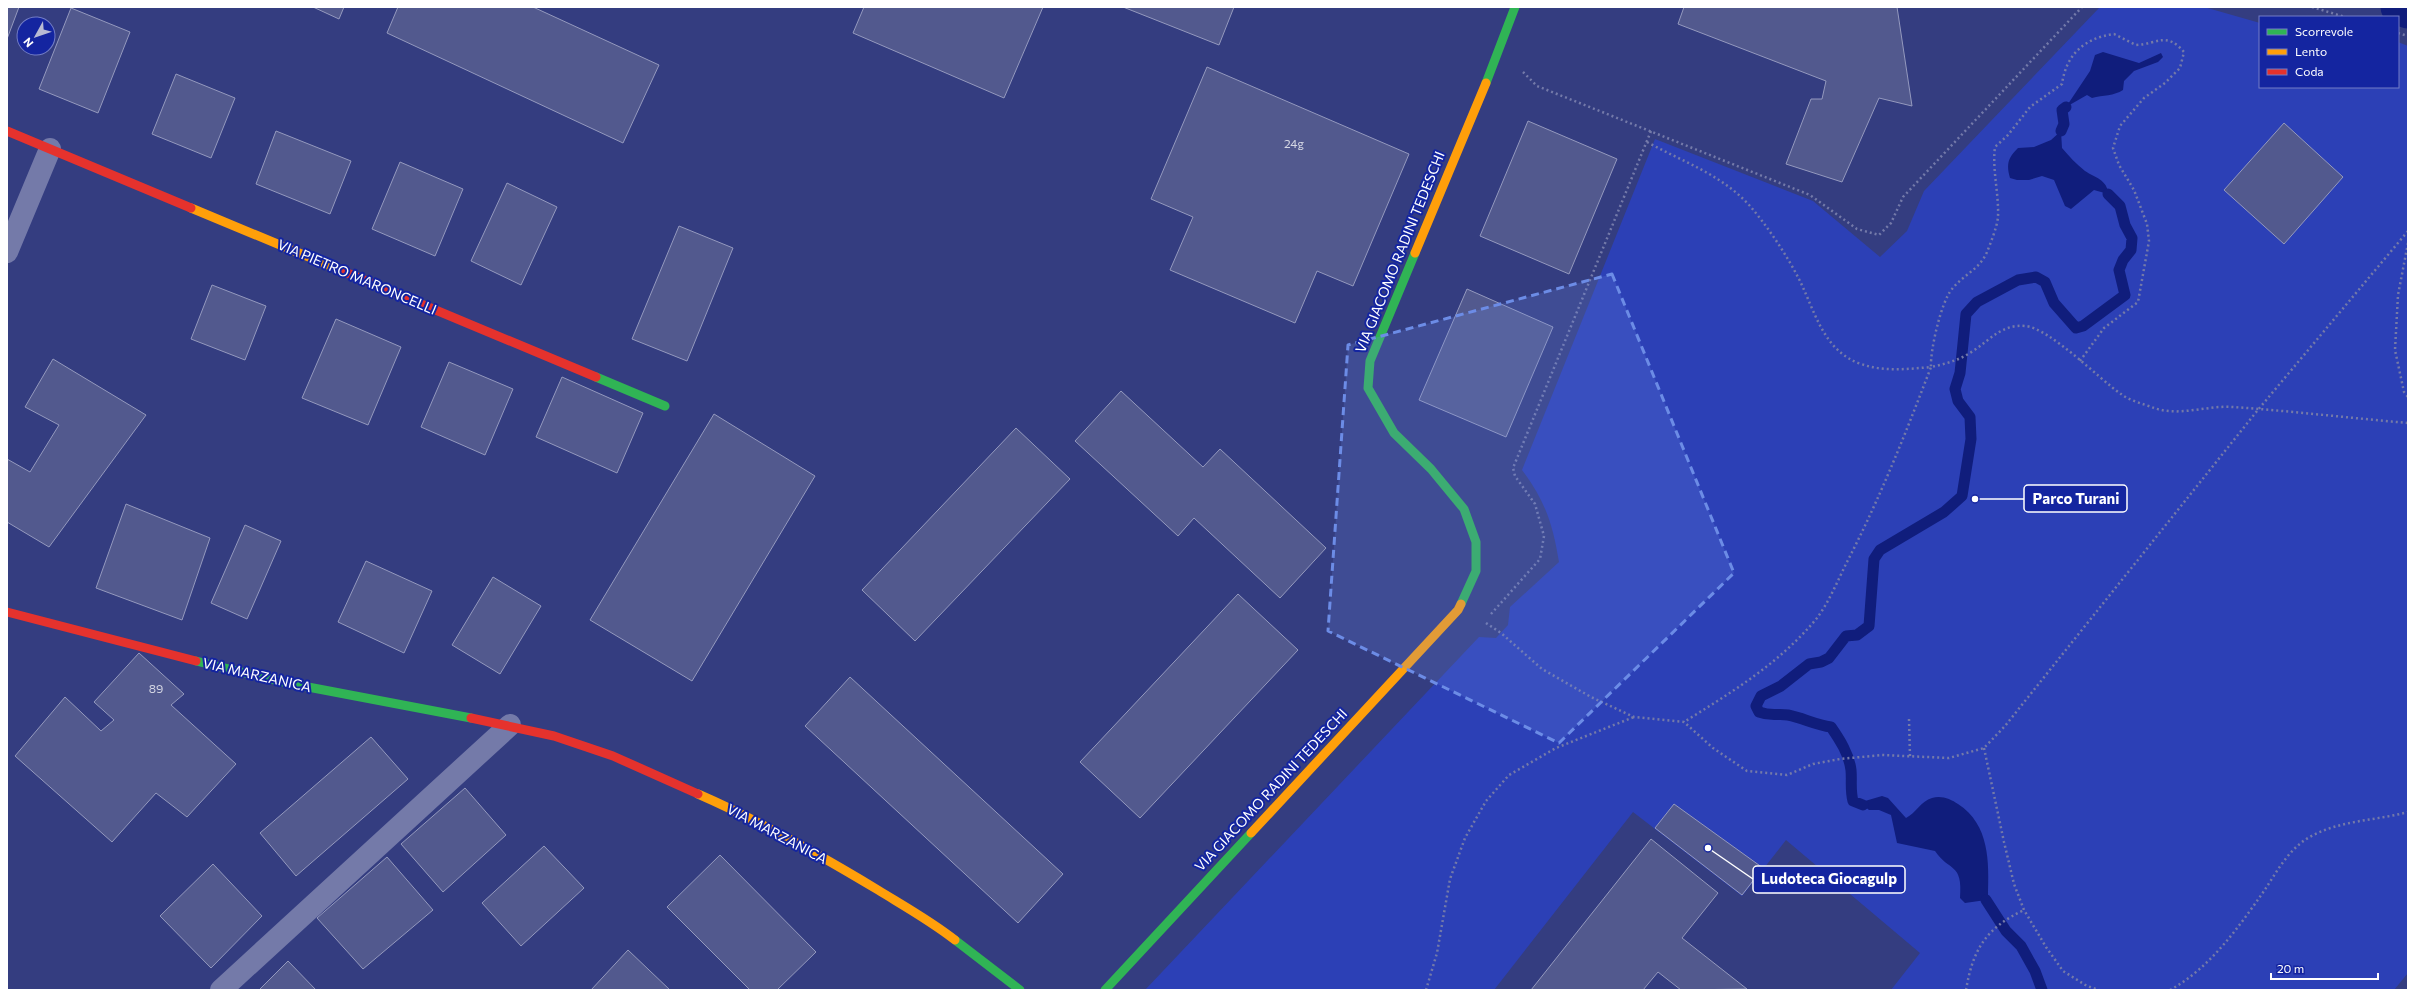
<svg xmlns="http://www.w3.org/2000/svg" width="2415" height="997" font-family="Commissioner,sans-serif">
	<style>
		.green { fill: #2c40b6 }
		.water { fill: #101d7c }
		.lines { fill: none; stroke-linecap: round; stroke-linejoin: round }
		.stream { stroke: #101d7c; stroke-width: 11 }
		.canal { stroke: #101d7c; stroke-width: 37 }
		.building { fill: #52598e; stroke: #9499be }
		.path { stroke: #747aa9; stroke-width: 2.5; stroke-dasharray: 2 3; stroke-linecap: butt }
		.street { stroke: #747aa9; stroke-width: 22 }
		.fast { stroke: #30b455; stroke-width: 9 }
		.slow { stroke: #ff9f0a; stroke-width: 9 }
		.jam { stroke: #e5322d; stroke-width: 9 }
		.marked { fill: #6c8ce6; fill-opacity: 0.2; stroke: #6c8ce6; stroke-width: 3; stroke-dasharray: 8 5; stroke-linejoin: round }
		.labels { text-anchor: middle; stroke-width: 4; stroke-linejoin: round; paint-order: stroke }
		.number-label { font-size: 12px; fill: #d4d6e3 }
		.street-label { font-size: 14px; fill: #fff; stroke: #1425a0 }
		.leader { fill: none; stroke: #fff; stroke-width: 1.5 }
		.callout-dot { fill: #fff; stroke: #1425a0; stroke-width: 1.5 }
		.callout { fill: #1425a0; stroke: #fff; stroke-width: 1.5 }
		.callout-label { font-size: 15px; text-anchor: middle; font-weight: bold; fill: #fff }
	</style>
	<rect width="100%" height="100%" fill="#343d80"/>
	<path class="green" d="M2100,7h104l56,16v64h138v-45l10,4v927l-14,17h-503l29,-37 -134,-113 -44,56 -109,-84 -139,178h-349l334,-353 17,1 12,-13 2,-18 49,-45c-6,-37 -14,-62 -37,-92l133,-331 158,62 67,56 27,-26 17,-40z"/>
	<g class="water">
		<path d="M2103,52l36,11 22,-10 2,4 -5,5 -24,9 -10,10 -1,9c-9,6 -20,5 -31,8l-5,-3 -21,12 24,-36 5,-16z"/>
		<path d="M2061,131l1,17c7,8 14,16 23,23 9,6 23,9 23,23l-14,-4 -23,19 -6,-3 -11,-26 -12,-4 -13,4h-12l-7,-2c-4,-14 -2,-20 8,-30l16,-1 17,-7z"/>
		<path d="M1882,796l6,2 18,20c10,-5 15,-17 26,-20 9,-3 19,1 26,6 32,21 31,58 30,92l-2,4 -21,3 -5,-5c3,-36 -11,-26 -25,-47l-38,-8 -6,-28 -12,-5h-10l-6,-5 2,-4z"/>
	</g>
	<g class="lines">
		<g class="stream">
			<polyline points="2061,131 2064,124 2062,110 2066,107"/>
			<path d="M1863,805l-10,-4c-3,-11 -1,-20 -2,-31 -2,-16 -11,-30 -20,-43 -15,-2 -28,-9 -43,-12 -12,-2 -15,2 -29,-3l-3,-6 5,-10 20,-10 28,-22 12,-2 8,-4 17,-22 11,-1 12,-9 5,-67 6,-9 64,-38 18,-16 9,-57 -1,-22 -12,-16 -3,-12 5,-16 6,-59 11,-12 41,-22 18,-3 9,5 9,21 22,25 7,-2 42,-31 -6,-25 4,-10 8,-10 1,-12 -7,-13 -5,-19 -12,-12"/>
			<polyline points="1986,900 2006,931 2021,946 2035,971 2042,990"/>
		</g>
		<polyline class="canal" points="2399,7 2408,10"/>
	</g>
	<g class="building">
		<polygon points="7,7 19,7 7,39"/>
		<polygon points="313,7 344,7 339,19"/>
		<polygon points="398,7 533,7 659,65 623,143 387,33"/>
		<polygon points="864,7 1043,7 1004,98 853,33"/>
		<polygon points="1123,7 1234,7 1219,45"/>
		<polygon points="1684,7 1897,7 1912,106 1879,98 1842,182 1786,164 1811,99 1822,99 1826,81 1678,24"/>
		<polygon points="71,8 130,32 98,113 39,89"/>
		<polygon points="1207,67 1409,154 1353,286 1317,271 1295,323 1170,270 1193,217 1151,199"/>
		<polygon points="176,74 235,98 211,158 152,134"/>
		<polygon points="1528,121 1617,159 1569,274 1480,236"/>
		<polygon points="2284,123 2343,177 2284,244 2224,190"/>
		<polygon points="276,131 351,161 330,214 256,184"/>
		<polygon points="400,162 463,189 435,256 372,229"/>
		<polygon points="507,183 557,207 521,285 471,261"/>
		<polygon points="679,226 733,248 687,361 632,339"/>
		<polygon points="212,285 266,306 245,360 191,339"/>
		<polygon points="1467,289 1553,327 1506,437 1419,400"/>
		<polygon points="336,319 401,347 368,425 302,398"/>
		<polygon points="53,359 146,415 49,547 7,522 7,459 30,472 59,425 25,407"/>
		<polygon points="449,362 513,389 485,455 421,427"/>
		<polygon points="562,377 643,413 617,473 536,437"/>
		<polygon points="1121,391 1203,467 1220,449 1326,548 1280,598 1194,518 1178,536 1075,441"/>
		<polygon points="714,414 815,476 692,681 590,620"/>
		<polygon points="1016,428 1070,479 915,641 862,590"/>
		<polygon points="126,504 210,538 182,620 96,588"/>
		<polygon points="245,525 281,541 247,619 211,603"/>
		<polygon points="366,561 432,591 404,653 338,622"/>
		<polygon points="493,577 541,606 500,674 452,645"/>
		<polygon points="1238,594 1298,650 1140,818 1080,762"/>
		<polygon points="139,653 184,694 171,705 236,764 187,817 156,793 112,842 15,756 65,697 101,731 114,720 94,702"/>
		<polygon points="850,677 1063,874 1018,923 805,726"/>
		<polygon points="371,737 408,779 296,876 260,833"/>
		<polygon points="465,788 506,835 443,892 401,844"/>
		<polygon points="1674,804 1763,868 1742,895 1655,828"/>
		<polygon points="1651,839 1718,893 1682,938 1747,989 1681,990 1658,972 1643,990 1531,990"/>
		<polygon points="544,846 584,888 521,946 482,903"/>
		<polygon points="720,855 816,952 777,990 750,990 667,907"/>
		<polygon points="387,857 433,910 363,969 317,918"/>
		<polygon points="213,864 262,916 211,968 160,916"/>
		<polygon points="628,950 670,990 591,990"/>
		<polygon points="288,961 316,990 259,990"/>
	</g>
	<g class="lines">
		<g class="path">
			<polyline points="2312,7 2345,17"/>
			<polyline points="2398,33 2408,36"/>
			<polyline points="1523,72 1537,86 1810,195 1857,229 1879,235 1891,223 1903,197 2082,7"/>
			<path d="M1647,142c36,20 74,32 103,64 18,21 36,48 49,73 16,32 24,72 62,85 23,8 47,5 70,3 -26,68 -51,131 -84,195 -9,18 -18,40 -30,56 -37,45 -85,74 -133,104"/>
			<polyline points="2408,243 2398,295 2395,350 2404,392 2408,397"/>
			<path d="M2080,361l24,-33 34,-26 11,-61 -2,-17 -13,-34 -15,-25 -6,-17 7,-22 24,-28 21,-15 15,-15 4,-16c-18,-21 -26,-8 -48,-7l-22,-11c-30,4 -48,21 -52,50l-32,23 -22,28 -13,12c-3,23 4,46 3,70 -1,10 -7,25 -11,35 -7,17 -24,23 -35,37 -11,13 -22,62 -21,78 14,-3 29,-7 42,-16 18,-12 29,-27 52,-25 25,2 74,53 96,68 9,7 23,10 33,14 26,9 53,-3 79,-1 58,4 117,11 175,16"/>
			<polyline points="1491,614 1540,559 1544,536 1535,504 1515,476 1513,468 1651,131"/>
			<polyline points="1486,623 1501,633 1542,669 1591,697 1634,717 1684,722 1713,748 1747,771 1787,775 1813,764 1840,759 1882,755 1949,758 1984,748 2005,726 2257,411 2408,231"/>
			<polyline points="1909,719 1910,757"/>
			<polyline points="1984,748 2004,842 2014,884 2024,910 2046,947 2063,971 2087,986 2099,990"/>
			<polyline points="1426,990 1437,953 1450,879 1465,838 1486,801 1509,775 1556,748 1634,717"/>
			<path d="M1966,990c7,-41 20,-62 58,-80"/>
			<path d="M2170,990c40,-22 68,-62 94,-99 12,-18 24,-41 44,-53 30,-18 67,-17 100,-26"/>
		</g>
		<g class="street">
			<polyline points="7,252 50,149"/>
			<polyline points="221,990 510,725"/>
		</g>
		<g class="fast">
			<polyline points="1486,83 1515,7"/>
			<polyline points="1415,253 1370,361 1368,388 1394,433 1431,469 1464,509 1476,542 1476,571 1461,604"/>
			<polyline points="596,377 665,406"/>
			<polyline points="196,661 287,683 471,718"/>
			<polyline points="955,940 1020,990"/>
			<polyline points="1105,990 1251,833"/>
		</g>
		<g class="slow">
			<polyline points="191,208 340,270"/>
			<polyline points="1415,253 1486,83"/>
			<path d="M698,794c62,27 122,61 180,96 26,16 53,31 77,50"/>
			<polyline points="1251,833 1458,610 1461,604"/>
		</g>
		<g class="jam">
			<polyline points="7,131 191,208"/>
			<polyline points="340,270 596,377"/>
			<polyline points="7,612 196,661"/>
			<polyline points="471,718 554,736 613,756 698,794"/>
		</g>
	</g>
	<path class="marked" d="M1612,274l122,299 -175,170 -231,-112 20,-286z"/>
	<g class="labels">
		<g class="number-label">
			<text x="1294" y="148">24g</text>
			<text x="156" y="693">89</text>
		</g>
		<g class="street-label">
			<text transform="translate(1400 252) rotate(-68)" y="5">VIA GIACOMO RADINI TEDESCHI</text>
			<text transform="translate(357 277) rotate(23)" y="5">VIA PIETRO MARONCELLI</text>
			<text transform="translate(257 675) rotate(13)" y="5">VIA MARZANICA</text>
			<text transform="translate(1271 790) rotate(-47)" y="5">VIA GIACOMO RADINI TEDESCHI</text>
			<text transform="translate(777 834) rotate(28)" y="5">VIA MARZANICA</text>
		</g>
	</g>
	<path class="leader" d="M1975 499L2024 499M1708 848L1753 879"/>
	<g class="callout-dot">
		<circle cx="1975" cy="499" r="4"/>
		<circle cx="1708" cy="848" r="4"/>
	</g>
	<g class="callout">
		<rect x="2024" y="485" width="103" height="27" rx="4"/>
		<rect x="1753" y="866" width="152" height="27" rx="4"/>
	</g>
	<g class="callout-label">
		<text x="2076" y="504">Parco Turani</text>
		<text x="1829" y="884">Ludoteca Giocagulp</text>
	</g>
	<rect width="2415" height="997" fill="none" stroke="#ffffff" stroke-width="16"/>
	<rect x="2259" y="16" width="140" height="72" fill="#1425a0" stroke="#727cc6"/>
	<rect x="2267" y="29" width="20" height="6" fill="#30b455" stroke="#727cc6"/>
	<text x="2295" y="36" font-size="12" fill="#ffffff">Scorrevole</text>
	<rect x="2267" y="49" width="20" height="6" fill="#ff9f0a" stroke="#727cc6"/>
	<text x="2295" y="56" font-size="12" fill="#ffffff">Lento</text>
	<rect x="2267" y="69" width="20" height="6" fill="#e5322d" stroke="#727cc6"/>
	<text x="2295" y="76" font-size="12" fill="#ffffff">Coda</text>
	<g transform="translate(36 36) rotate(230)"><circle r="19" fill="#1425a0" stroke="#727cc6"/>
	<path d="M0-3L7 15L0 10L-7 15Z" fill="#b8bbd3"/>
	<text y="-6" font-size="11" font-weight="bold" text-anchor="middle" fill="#ffffff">N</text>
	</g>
	<path d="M2271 973v6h107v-6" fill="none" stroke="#ffffff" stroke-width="2"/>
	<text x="2277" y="973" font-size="12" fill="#ffffff" stroke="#1425a0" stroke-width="3" paint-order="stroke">20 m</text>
</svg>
